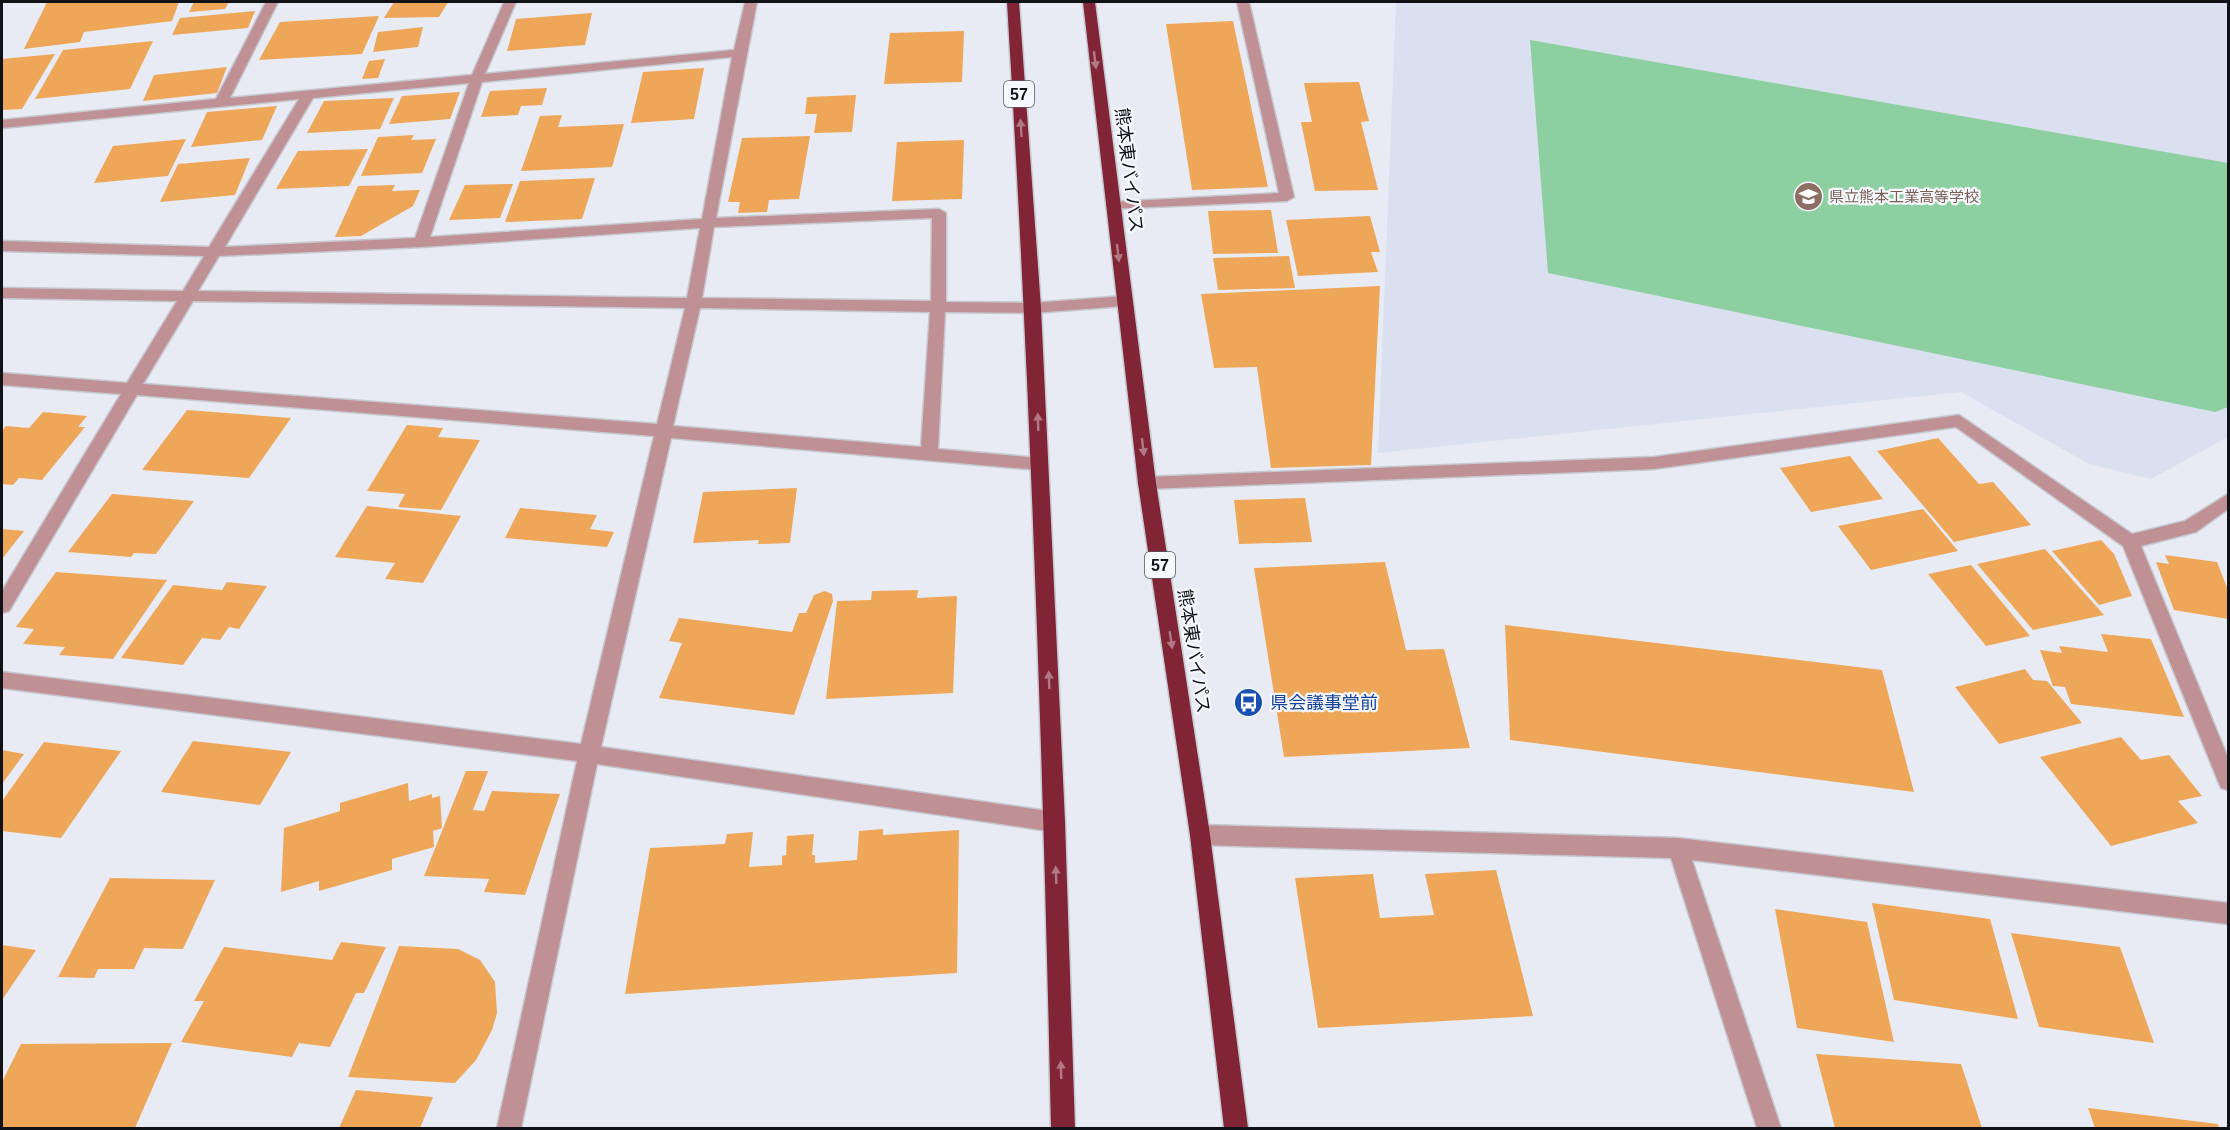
<svg xmlns="http://www.w3.org/2000/svg" width="2230" height="1130" font-family="Helvetica,'Noto Sans JP',sans-serif">
	<style>
		.built { fill: #dae0ef }
		.green { fill: #8dcfa0 }
		.building { fill: #eea659 }
		.lines { fill: none; stroke-linecap: round; stroke-linejoin: round }
		.minor-casing { stroke: #c6c8d0; stroke-width: 3 }
		.highway-casing { stroke: #c6c8d0; stroke-width: 3 }
		.minor { fill: #c09194; fill-rule: evenodd }
		.highway { fill: #812435; fill-rule: evenodd }
		.oneway { fill: #b07985 }
		.labels { text-anchor: middle; stroke-width: 4.5; stroke-linejoin: round; paint-order: stroke }
		.far-education-label { font-size: 15px; fill: #785e54; stroke: #f6f8fe; text-anchor: start }
		.shield { fill: #f6f8fe; stroke: #56575b; stroke-width: 1.5 }
		.shield-label { font-size: 16px; font-weight: bold; fill: #111215 }
		.street-label { font-size: 18px; fill: #111215; stroke: #f6f8fe }
		.transit-label { font-size: 18px; fill: #164399; stroke: #f6f8fe; text-anchor: start }
	</style>
	<rect width="100%" height="100%" fill="#e8ebf4"/>
	<polygon class="built" points="1396,2 2228,2 2228,437 2151,479 2089,464 1961,392 1378,453"/>
	<polygon class="green" points="1530,40 2228,163 2228,407 2215,412 1548,273"/>
	<g class="building">
		<polygon points="47,2 179,2 172,21 84,32 80,42 24,49"/>
		<polygon points="194,2 229,2 225,9 189,12"/>
		<polygon points="394,2 448,2 439,17 384,18"/>
		<polygon points="255,11 248,28 172,35 180,18"/>
		<polygon points="592,13 585,45 507,51 516,19"/>
		<polygon points="379,16 362,54 259,60 280,22"/>
		<polygon points="1233,21 1268,187 1192,190 1166,24"/>
		<polygon points="423,27 418,47 373,52 378,32"/>
		<polygon points="964,31 962,82 884,84 890,33"/>
		<polygon points="153,41 130,89 35,99 63,50"/>
		<polygon points="55,54 22,109 2,110 2,59"/>
		<polygon points="385,59 378,78 362,79 369,61"/>
		<polygon points="227,67 217,93 143,101 154,75"/>
		<polygon points="704,68 694,119 631,123 643,72"/>
		<polygon points="1359,82 1369,121 1361,122 1378,190 1315,191 1301,122 1312,122 1304,83"/>
		<polygon points="547,88 542,105 521,106 518,115 481,117 490,91"/>
		<polygon points="460,92 450,119 389,124 402,96"/>
		<polygon points="856,95 852,132 814,133 817,114 805,114 807,97"/>
		<polygon points="394,98 380,129 307,133 324,101"/>
		<polygon points="277,106 262,140 191,147 207,112"/>
		<polygon points="562,115 558,127 624,124 612,167 521,171 540,116"/>
		<polygon points="414,135 411,140 436,139 422,173 361,176 378,137"/>
		<polygon points="810,136 799,199 769,200 767,212 738,213 740,202 728,202 742,138"/>
		<polygon points="186,139 168,176 94,183 113,146"/>
		<polygon points="964,140 962,199 892,201 897,142"/>
		<polygon points="368,149 349,186 276,189 298,151"/>
		<polygon points="250,158 235,195 160,202 178,164"/>
		<polygon points="595,178 582,219 505,222 520,181"/>
		<polygon points="513,184 500,218 449,220 465,185"/>
		<polygon points="395,185 392,191 420,190 413,206 361,236 335,237 358,186"/>
		<polygon points="1271,210 1278,253 1213,254 1208,211"/>
		<polygon points="1370,216 1380,252 1371,252 1378,272 1298,276 1286,220"/>
		<polygon points="1289,256 1295,288 1218,290 1213,258"/>
		<polygon points="1380,286 1371,465 1271,468 1257,367 1214,368 1201,294"/>
		<polygon points="187,410 291,418 249,478 142,470"/>
		<polygon points="43,412 87,416 78,427 85,427 42,480 19,478 13,485 2,484 2,431 6,426 29,428"/>
		<polygon points="407,425 443,428 438,437 480,440 441,510 398,507 405,494 367,491"/>
		<polygon points="1938,438 1979,484 1993,482 2031,525 1954,542 1877,451"/>
		<polygon points="1850,456 1883,499 1811,512 1780,468"/>
		<polygon points="797,488 790,543 758,544 759,540 693,543 703,492"/>
		<polygon points="112,494 194,501 156,554 134,553 131,557 68,552"/>
		<polygon points="1305,498 1312,542 1239,544 1234,500"/>
		<polygon points="367,506 461,516 423,583 385,579 395,563 335,557"/>
		<polygon points="520,508 597,515 590,529 614,532 607,547 505,538"/>
		<polygon points="1923,509 1958,551 1871,570 1838,526"/>
		<polygon points="2,529 24,531 2,559"/>
		<polygon points="2101,540 2114,554 2132,596 2099,605 2052,551"/>
		<polygon points="2045,549 2104,615 2033,630 1977,564"/>
		<polygon points="2165,555 2217,562 2228,590 2228,619 2174,610 2156,562 2169,564"/>
		<polygon points="1385,562 1406,650 1444,649 1470,748 1284,757 1254,568"/>
		<polygon points="1971,565 2030,636 1986,646 1928,574"/>
		<polygon points="56,572 167,580 113,659 59,655 65,647 23,644 34,629 16,627"/>
		<polygon points="227,582 267,586 239,629 229,627 220,640 202,638 183,665 121,658 173,585 222,590"/>
		<polygon points="918,590 917,598 957,596 953,693 826,699 837,601 871,600 872,591"/>
		<polygon points="825,591 832,594 833,601 794,715 659,698 682,643 669,641 679,618 792,632 799,613 806,613 814,595"/>
		<polygon points="1505,625 1882,670 1914,792 1510,740"/>
		<polygon points="2101,634 2151,639 2184,717 2071,704 2065,687 2053,686 2040,650 2062,653 2059,646 2108,652"/>
		<polygon points="2025,669 2033,680 2047,681 2082,723 1999,744 1955,687"/>
		<polygon points="2121,737 2141,760 2169,755 2202,796 2178,801 2198,823 2111,846 2040,757"/>
		<polygon points="193,741 291,752 260,805 161,792"/>
		<polygon points="44,742 121,751 61,838 2,831 2,801"/>
		<polygon points="2,750 24,754 2,784"/>
		<polygon points="466,771 488,771 473,810 484,811 492,791 560,794 525,895 484,892 489,879 424,876"/>
		<polygon points="408,783 409,801 432,794 432,798 440,796 442,828 433,831 434,847 392,859 392,870 319,891 319,881 281,892 284,828 340,811 340,803"/>
		<polygon points="883,829 883,835 959,830 957,973 625,994 650,848 725,844 727,834 753,832 749,867 782,865 782,856 786,855 787,836 814,834 812,855 815,855 815,863 857,860 859,831"/>
		<polygon points="1496,870 1533,1016 1318,1028 1295,878 1373,874 1380,918 1434,915 1425,874"/>
		<polygon points="110,878 215,880 183,949 144,948 134,969 98,969 94,978 58,977"/>
		<polygon points="1872,903 1990,919 2018,1019 1894,1000"/>
		<polygon points="1775,909 1867,922 1894,1042 1797,1028"/>
		<polygon points="2011,933 2120,947 2154,1043 2039,1027"/>
		<polygon points="341,942 386,947 364,993 356,993 330,1047 299,1043 292,1057 181,1042 204,1001 194,1001 224,947 332,960"/>
		<polygon points="2,945 36,950 2,1000"/>
		<polygon points="399,946 458,949 480,960 495,982 497,1013 492,1030 476,1060 455,1083 348,1077"/>
		<polygon points="172,1043 135,1128 2,1128 2,1082 21,1044"/>
		<polygon points="1816,1054 1961,1064 1982,1128 1835,1128"/>
		<polygon points="356,1090 433,1097 420,1128 339,1128"/>
		<polygon points="2088,1108 2218,1124 2219,1128 2095,1128"/>
	</g>
	<g class="lines">
		<defs>
			<g id="minor">
				<path d="M266,2h12l-48,96 242,-23 32,-73h12l-31,72 249,-24 11,-48h12l-41,216 223,-9 7,4v89l87,1 91,-7 8,5 -8,5 -91,7 -88,-1 -7,137 101,9 8,6 -8,6 -368,-32 -70,309 454,65 7,3 3,7 -3,7 -7,3 -458,-68 -76,364h-24l80,-367 -575,-73v-16l579,72 73,-308 -517,-41 -128,216 -7,2v-22l119,-197 -119,-9v-12l125,10 50,-82 -175,-3v-10l181,3 21,-35 -202,-5v-10l207,6 90,-148 -297,29v-8l214,-21zM732,57l-30,162 -272,18 52,-155zM469,83l-54,155 -190,9 88,-149zM932,218l-1,83 -229,-3 12,-71zM700,228l-13,70 -489,-7 21,-35 202,-9zM193,301l492,7 -28,116 -514,-40zM700,308l230,4 -9,135 -248,-21z"/>
				<polygon points="1237,2 1249,2 1294,197 1287,201 1107,209 1107,203 1112,202 1279,193"/>
				<polygon points="1959,415 2132,534 2185,521 2228,494 2228,509 2196,532 2141,546 2228,758 2228,790 2221,788 2218,781 2123,546 1956,427 1654,469 1147,489 1141,488 1138,483 1141,478 1147,477 1654,457"/>
				<polygon points="1200,825 1678,838 2228,903 2228,924 1692,860 1781,1128 1757,1128 1671,858 1200,845 1193,842 1190,835 1193,828"/>
			</g>
			<g id="highway">
				<path d="M1007,2h12l22,306 24,514 10,306h-24c-8,-376 -21,-751 -44,-1126z"/>
				<polygon points="1083,2 1095,2 1156,483 1210,835 1248,1128 1224,1128 1190,835 1138,483"/>
			</g>
		</defs>
		<use href="#minor" class="minor-casing"/>
		<use href="#highway" class="highway-casing"/>
		<use href="#minor" class="minor"/>
		<use href="#highway" class="highway"/>
	</g>
	<defs><path id="oneway-solid" d="M-6-.8H1V-3.2L6.5 0L1 3.2V.8H-6Z" transform="scale(1.5)"/></defs>
	<g class="oneway">
		<use href="#oneway-solid" transform="translate(1095 60) rotate(83)"/>
		<use href="#oneway-solid" transform="translate(1021 128) rotate(-94)"/>
		<use href="#oneway-solid" transform="translate(1118 253) rotate(83)"/>
		<use href="#oneway-solid" transform="translate(1038 422) rotate(-92)"/>
		<use href="#oneway-solid" transform="translate(1143 447) rotate(83)"/>
		<use href="#oneway-solid" transform="translate(1171 640) rotate(81)"/>
		<use href="#oneway-solid" transform="translate(1049 680) rotate(-92)"/>
		<use href="#oneway-solid" transform="translate(1056 875) rotate(-92)"/>
		<use href="#oneway-solid" transform="translate(1061 1070) rotate(-92)"/>
	</g>
	<defs>
		<symbol id="school-disc" viewBox="-11 -11 22 22"><circle r="9.5" fill="#8d6e63" stroke="#f6f8fe"/><path d="M0-5L7-2L0 1L-7-2ZM-4 1L0 2.5L4 1V4Q0 6-4 4Z" fill="#fff"/></symbol>
		<symbol id="bus-disc" viewBox="-11 -11 22 22"><circle r="9.5" fill="#1a4fb4" stroke="#f6f8fe"/><path d="M-5-6H5V4H4V6H2V4H-2V6H-4V4H-5ZM-3.5-4V0h7V-4ZM-3.5 1.2v1.5H-2V1.2ZM2 1.2v1.5H3.5V1.2Z" fill="#fff"/></symbol>
	</defs>
	<g fill-rule="evenodd">
		<use href="#school-disc" x="1792" y="180" width="33" height="33"/>
		<use href="#bus-disc" x="1232" y="686" width="33" height="33"/>
	</g>
	<g class="labels">
		<g class="far-education-label">
			<text x="1829" y="202">県立熊本工業高等学校</text>
		</g>
		<g class="shield">
			<rect x="1004" y="81" width="30" height="26" rx="4.5"/>
			<rect x="1145" y="552" width="30" height="26" rx="4.5"/>
		</g>
		<g class="shield-label">
			<text x="1019" y="100">57</text>
			<text x="1160" y="571">57</text>
		</g>
		<g class="street-label">
			<text transform="translate(1129 170) rotate(83)" y="6">熊本東バイパス</text>
			<text transform="translate(1194 651) rotate(81)" y="6">熊本東バイパス</text>
		</g>
		<g class="transit-label">
			<text x="1270" y="709">県会議事堂前</text>
		</g>
	</g>
	<rect width="2230" height="1130" fill="none" stroke="#111215" stroke-width="6"/>
</svg>
